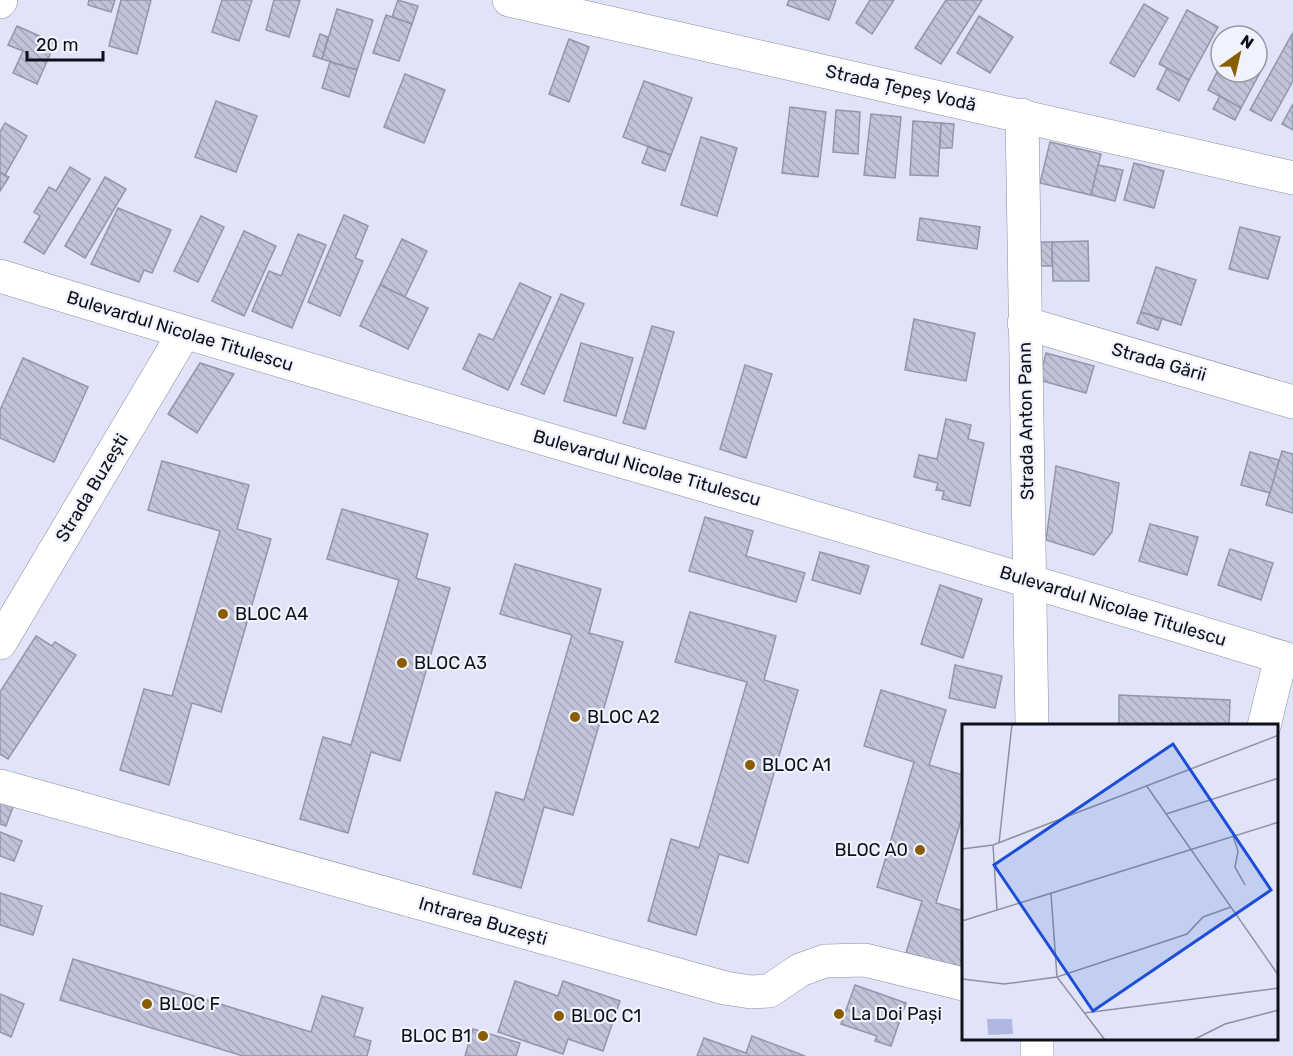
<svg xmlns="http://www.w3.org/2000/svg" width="1293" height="1056" font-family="Rubik,sans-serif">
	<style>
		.building { fill: url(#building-back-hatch); stroke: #9396a9; stroke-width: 1.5 }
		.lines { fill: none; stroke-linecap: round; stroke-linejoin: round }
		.minor-casing { stroke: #898c9e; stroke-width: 34 }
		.minor { stroke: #fff; stroke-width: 33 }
		.poi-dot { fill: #8a5d00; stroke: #f0f2fe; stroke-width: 2 }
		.labels { text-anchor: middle; stroke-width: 4.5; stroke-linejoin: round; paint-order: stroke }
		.street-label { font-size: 18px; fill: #101118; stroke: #f0f2fe }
		.poi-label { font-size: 18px; fill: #101118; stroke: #f0f2fe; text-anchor: start }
		.inset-road { fill: none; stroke: #8d909e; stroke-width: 1.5 }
		.view { fill: #1d4ed8; fill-opacity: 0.15; stroke: #1d4ed8; stroke-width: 3 }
		.inset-edge { fill: none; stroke: #101118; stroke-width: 3 }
	</style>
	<defs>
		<pattern id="building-back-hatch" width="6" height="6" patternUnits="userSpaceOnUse" patternTransform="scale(1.5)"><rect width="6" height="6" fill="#c1c4d8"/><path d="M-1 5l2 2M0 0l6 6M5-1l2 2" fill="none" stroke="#a5a7b9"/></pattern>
	</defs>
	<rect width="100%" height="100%" fill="#e1e4f8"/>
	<g class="building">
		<polygon points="89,0 115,0 111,12 88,5"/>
		<polygon points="121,0 151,0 137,54 109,46"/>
		<polygon points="222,0 252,0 239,41 212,32"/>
		<polygon points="274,0 300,0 289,37 266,30"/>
		<polygon points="398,0 418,6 412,24 392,17"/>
		<polygon points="789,0 836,0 829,20 787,5"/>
		<polygon points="870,0 894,0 872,34 856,23"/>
		<polygon points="946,0 982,0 941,64 915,48"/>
		<polygon points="1144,4 1168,18 1134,77 1110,63"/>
		<polygon points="337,9 373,20 357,70 322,59"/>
		<polygon points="1187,10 1218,27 1189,80 1159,64"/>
		<polygon points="386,15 412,24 399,61 373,53"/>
		<polygon points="979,16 1013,37 990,73 957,53"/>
		<polygon points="17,26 55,43 37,84 13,73 23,51 8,45"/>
		<polygon points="320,34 328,37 322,59 313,56"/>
		<polygon points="1292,34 1293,81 1271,121 1250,110"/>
		<polygon points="569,39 589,47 569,102 549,94"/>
		<polygon points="330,62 357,70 349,97 322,88"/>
		<polygon points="1221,64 1221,72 1257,72 1257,64 1263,67 1241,108 1208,90"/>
		<polygon points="1167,68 1189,80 1179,101 1157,89"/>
		<polygon points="405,74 445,90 424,143 384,127"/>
		<polygon points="644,81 692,98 671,155 623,137"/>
		<polygon points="1220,96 1241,108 1235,120 1213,109"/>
		<polygon points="216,101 257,116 236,172 195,157"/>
		<polygon points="1293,104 1293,130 1282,124"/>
		<polygon points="790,107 826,112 818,177 782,173"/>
		<polygon points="836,110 860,112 858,154 833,152"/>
		<polygon points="871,114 901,117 895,178 864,175"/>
		<polygon points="913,121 941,123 938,176 910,175"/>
		<polygon points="5,123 27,136 5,175 0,173 0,132"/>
		<polygon points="941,123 954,124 952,148 940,148"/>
		<polygon points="701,137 737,148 717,216 681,205"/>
		<polygon points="1050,142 1101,154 1091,195 1040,183"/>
		<polygon points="648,147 671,155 665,171 642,163"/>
		<polygon points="1134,163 1164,171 1154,208 1124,200"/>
		<polygon points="1098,165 1123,170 1115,201 1091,195"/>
		<polygon points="70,167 90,179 44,254 24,242 40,216 34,212 49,187 56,191"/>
		<polygon points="0,173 9,177 0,191"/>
		<polygon points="105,177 126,189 85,258 65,246"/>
		<polygon points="118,208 171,230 152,273 144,270 139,282 91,264"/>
		<polygon points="344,215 368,226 355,258 363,261 340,316 308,302"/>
		<polygon points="201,216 224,227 198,282 174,271"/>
		<polygon points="920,218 980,227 977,249 917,240"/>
		<polygon points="1240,227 1280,237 1268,279 1229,269"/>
		<polygon points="244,231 276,246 244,316 212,301"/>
		<polygon points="298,234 326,245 292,328 252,311 269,271 281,276"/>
		<polygon points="402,239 427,251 405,297 380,285"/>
		<polygon points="1088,241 1089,281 1053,281 1052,242"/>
		<rect x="1041" y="242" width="11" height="24"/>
		<polygon points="1156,267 1196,280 1181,325 1141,312"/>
		<polygon points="520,283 551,297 508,390 463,369 479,334 493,340"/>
		<polygon points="380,285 428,308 408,349 360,326"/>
		<polygon points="561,294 584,304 544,394 521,384"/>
		<polygon points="1141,312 1162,319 1158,330 1137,323"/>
		<polygon points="914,319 975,333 966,381 905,370"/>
		<polygon points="652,326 674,332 645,429 623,423"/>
		<polygon points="581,343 633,358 616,416 564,401"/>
		<polygon points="1046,353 1094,366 1086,393 1039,380"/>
		<polygon points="23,358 88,387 54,462 0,438 0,410"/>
		<polygon points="200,363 234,374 197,433 168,414"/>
		<polygon points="745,365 772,374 746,458 720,449"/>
		<polygon points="946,419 971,425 968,439 984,443 970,506 942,499 944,491 936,490 938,483 914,477 919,455 937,459"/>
		<polygon points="1282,451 1293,454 1293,513 1266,505"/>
		<polygon points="1250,452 1279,460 1270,493 1241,485"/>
		<polygon points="162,461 249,485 237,529 271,539 221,712 192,703 169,785 120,770 144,689 172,696 220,531 148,510"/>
		<polygon points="1056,466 1119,483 1112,532 1094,555 1046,540"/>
		<polygon points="342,509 428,534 416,578 450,588 400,761 371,752 348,833 300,819 323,737 351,745 399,580 327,559"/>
		<polygon points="705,517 753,531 746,556 805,573 796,602 689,571"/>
		<polygon points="1150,524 1198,537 1187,575 1139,561"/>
		<polygon points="1230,549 1273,563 1261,600 1218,585"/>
		<polygon points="820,552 869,566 860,594 812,580"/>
		<polygon points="515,564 601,589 589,633 623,642 573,815 544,807 521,888 473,874 496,792 524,800 572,635 500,614"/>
		<polygon points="940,585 982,599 963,658 921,644"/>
		<polygon points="690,612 776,636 764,680 798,690 748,863 719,854 696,935 648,921 671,839 699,848 747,682 675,662"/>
		<polygon points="36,636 52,646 55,642 76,655 8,759 0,754 0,692"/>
		<polygon points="955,665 1002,676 995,708 949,698"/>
		<polygon points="881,690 946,710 929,765 963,775 963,814 936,903 963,911 963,970 906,953 922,901 877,887 914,762 864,746"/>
		<polygon points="1119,695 1230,700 1229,726 1119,726"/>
		<polygon points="0,802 13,807 6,826 0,824"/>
		<polygon points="0,832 22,841 14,861 0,856"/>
		<polygon points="0,893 42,906 33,935 0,925"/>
		<polygon points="73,959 311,1032 322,996 363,1008 354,1036 371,1041 367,1056 243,1056 60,1000"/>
		<polygon points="515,981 558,996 563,981 620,1001 603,1051 568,1039 563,1054 498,1032"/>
		<polygon points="855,985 906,1003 891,1046 875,1041 877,1036 841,1024"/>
		<polygon points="0,994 24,1004 11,1037 0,1032"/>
		<polygon points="473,1029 520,1043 516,1056 465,1056"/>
		<polygon points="752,1036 805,1056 697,1056 704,1038 746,1053"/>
	</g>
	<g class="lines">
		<defs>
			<g id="minor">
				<polyline points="509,0 1293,178"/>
				<polyline points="0,2 1,0"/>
				<polyline points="1022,115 1032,726"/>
				<path d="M0,276c430,133 863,252 1293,385"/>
				<polyline points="1024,323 1293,402"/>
				<polyline points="0,643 184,333"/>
				<polyline points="1264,726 1281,657"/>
				<polyline points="0,786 725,988 751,992 769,991 800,970 825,961 865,960 963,984"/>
				<polyline points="1037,1040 1037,1056"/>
			</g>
		</defs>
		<use href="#minor" class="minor-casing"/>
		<use href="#minor" class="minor"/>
	</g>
	<g class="poi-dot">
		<circle cx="223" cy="614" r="6"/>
		<circle cx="402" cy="663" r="6"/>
		<circle cx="575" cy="717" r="6"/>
		<circle cx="750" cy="765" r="6"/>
		<circle cx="920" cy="850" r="6"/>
		<circle cx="147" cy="1004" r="6"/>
		<circle cx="839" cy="1014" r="6"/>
		<circle cx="559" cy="1016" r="6"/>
		<circle cx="483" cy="1036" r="6"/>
	</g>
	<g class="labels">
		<g class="street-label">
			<text transform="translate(901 88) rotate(13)" y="6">Strada Țepeș Vodă</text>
			<text transform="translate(180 331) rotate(17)" y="6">Bulevardul Nicolae Titulescu</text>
			<text transform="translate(1159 362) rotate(16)" y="6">Strada Gării</text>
			<text transform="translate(1026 421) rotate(-91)" y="6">Strada Anton Pann</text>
			<text transform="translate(647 468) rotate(16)" y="6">Bulevardul Nicolae Titulescu</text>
			<text transform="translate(92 488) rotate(-59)" y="6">Strada Buzești</text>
			<text transform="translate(1113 606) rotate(17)" y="6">Bulevardul Nicolae Titulescu</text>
			<text transform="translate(483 921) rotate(16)" y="6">Intrarea Buzești</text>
		</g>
		<g class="poi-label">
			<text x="235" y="620">BLOC A4</text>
			<text x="414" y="669">BLOC A3</text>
			<text x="587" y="723">BLOC A2</text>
			<text x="762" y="771">BLOC A1</text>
			<text x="908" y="856" text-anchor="end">BLOC A0</text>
			<text x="159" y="1010">BLOC F</text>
			<text x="851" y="1020">La Doi Pași</text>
			<text x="571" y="1022">BLOC C1</text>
			<text x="471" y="1042" text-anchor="end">BLOC B1</text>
		</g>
	</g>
	<g transform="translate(962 724)">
		<rect width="316" height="316" fill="#e1e4f8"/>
		<path d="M25,295h25l1,15 -25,1z" fill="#b0b7e2"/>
		<path class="inset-road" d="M184,61l133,191M204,90l113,-36M271,112l5,15 -3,16 10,18M37,119l13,-119M31,121l4,65M0,125l31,-4 286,-110M89,170l6,83 48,63M0,197l317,-99M0,255l42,5 53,-7 130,-43 16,-17 28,-10M122,289l195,-25M231,316l32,-16 54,-14"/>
		<path class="view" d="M211,20l98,146 -178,121 -99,-146z"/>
		<rect width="316" height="316" class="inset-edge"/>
	</g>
	<g transform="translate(1239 54) rotate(34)"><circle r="28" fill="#f0f2fe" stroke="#9698a2" stroke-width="1.5"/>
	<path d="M0-4.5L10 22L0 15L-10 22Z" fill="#8a5d00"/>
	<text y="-9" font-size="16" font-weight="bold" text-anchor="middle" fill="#101118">N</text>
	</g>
	<path d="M27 51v9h76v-9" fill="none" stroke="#101118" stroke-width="3"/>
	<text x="36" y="51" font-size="18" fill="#101118" stroke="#f0f2fe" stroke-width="4.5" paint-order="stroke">20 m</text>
</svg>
